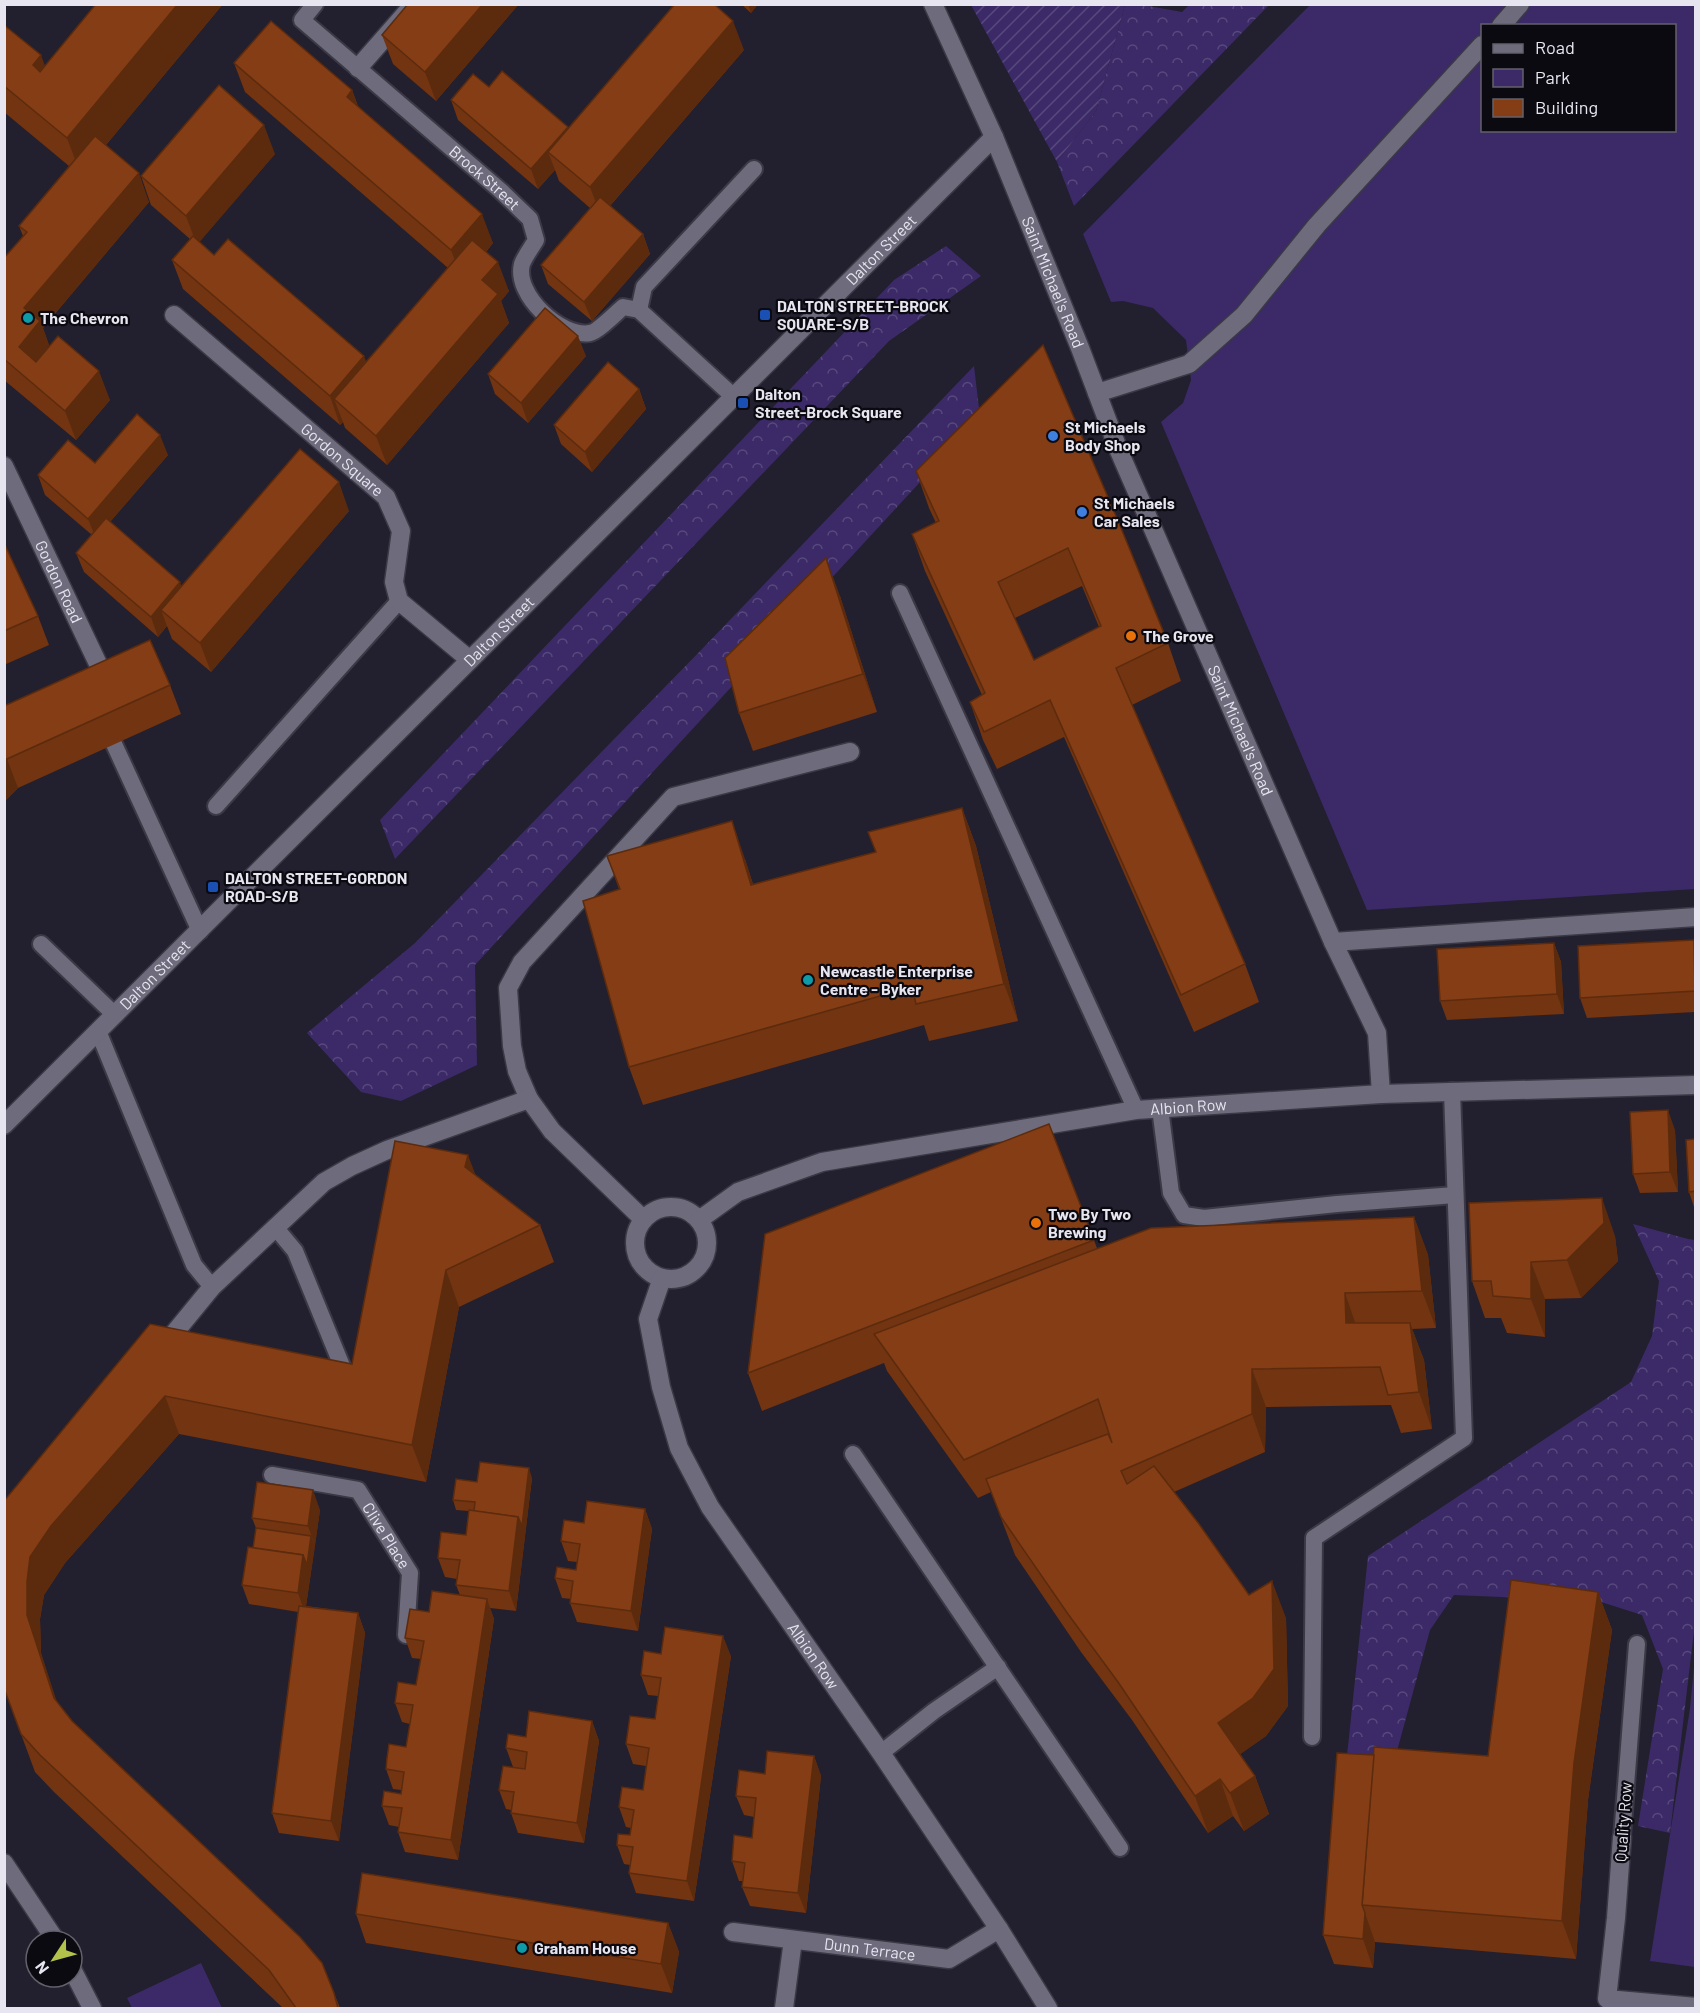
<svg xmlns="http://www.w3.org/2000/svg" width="1700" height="2013" font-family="Barlow,sans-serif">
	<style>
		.green { fill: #3b2a67; fill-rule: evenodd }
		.forest { fill: url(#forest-crowns) }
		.garden { fill: url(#garden-furrows) }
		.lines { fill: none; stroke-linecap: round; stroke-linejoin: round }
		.lane-casing { stroke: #3b3946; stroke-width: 20 }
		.street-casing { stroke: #3b3946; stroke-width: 21 }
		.secondary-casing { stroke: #3b3946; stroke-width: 21 }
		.lane { stroke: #6e6b7d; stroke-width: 16 }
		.street { stroke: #6e6b7d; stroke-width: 18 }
		.secondary { stroke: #6e6b7d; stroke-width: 18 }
		.wall { fill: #723411; fill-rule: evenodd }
		.shaded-wall { fill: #5c2b0e }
		.building { fill: #843d14; stroke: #5c2b0e; stroke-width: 1.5; fill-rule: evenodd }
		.transit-dot { fill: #1a4fb4; stroke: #0b0a11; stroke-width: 2 }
		.culture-dot { fill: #0f9aa8; stroke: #0b0a11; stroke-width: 2 }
		.shop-dot { fill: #3f7fe0; stroke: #0b0a11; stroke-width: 2 }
		.food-dot { fill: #e8710a; stroke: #0b0a11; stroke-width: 2 }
		.labels { text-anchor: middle; stroke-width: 4.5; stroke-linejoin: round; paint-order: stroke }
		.street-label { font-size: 16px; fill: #e7e5f0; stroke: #0b0a11 }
		.poi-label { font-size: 16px; font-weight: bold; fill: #e7e5f0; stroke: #0b0a11; text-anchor: start }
	</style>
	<defs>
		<pattern id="forest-crowns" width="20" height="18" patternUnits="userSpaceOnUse" patternTransform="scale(1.5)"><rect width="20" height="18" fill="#3b2a67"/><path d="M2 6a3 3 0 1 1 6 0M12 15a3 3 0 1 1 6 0" fill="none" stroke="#57497d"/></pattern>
		<pattern id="garden-furrows" width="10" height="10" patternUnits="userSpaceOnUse" patternTransform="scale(1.5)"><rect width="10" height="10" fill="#3b2a67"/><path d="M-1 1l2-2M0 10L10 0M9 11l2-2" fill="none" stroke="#57497d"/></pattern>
	</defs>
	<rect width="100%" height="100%" fill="#221f2e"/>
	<g class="green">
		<path d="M1310,5h385v884l-328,21 -206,-488 22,-19 8,-23 -5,-40 -33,-32 -30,-7 -12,1 -28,-68zM1482,26h192v104h-192z"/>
		<polygon points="1695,1657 1696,1967 1695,1967 1650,1961 1690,1708"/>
		<polygon points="201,1963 222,2008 132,2008 127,1998"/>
	</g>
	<g class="forest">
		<polygon points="1125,5 1143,5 1182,12 1189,5 1269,5 1074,206 1057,162 1096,111"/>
		<polygon points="946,246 981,276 889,341 395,859 380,820 894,280"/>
		<polygon points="974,366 980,417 475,965 477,1065 401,1101 361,1092 307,1033 415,943 703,648"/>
		<polygon points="1633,1224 1688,1239 1695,1240 1696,1614 1670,1833 1638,1826 1663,1669 1642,1615 1598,1601 1454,1595 1430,1630 1388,1784 1347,1756 1368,1556 1631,1382 1652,1336 1659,1281"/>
	</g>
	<polygon class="garden" points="971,5 1125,5 1096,111 1057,162"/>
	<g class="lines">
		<defs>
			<g id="lane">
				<path id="s1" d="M315,4l-13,16 199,171 29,28 6,21c-4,7 -11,16 -14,24 -8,31 39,74 68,69 7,-1 26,-20 33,-26l16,3 95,87"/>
				<polyline points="639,310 644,287 754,169"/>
				<polyline points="900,593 1136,1110"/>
				<polyline points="114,744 200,931"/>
				<polyline points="216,806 399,601"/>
				<polyline points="41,944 115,1015"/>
				<polyline points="98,1031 194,1265 212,1287"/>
				<polyline points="1160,1108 1171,1193 1184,1215 1204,1218 1337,1204 1455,1195"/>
				<polyline points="275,1227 295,1251 342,1366"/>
				<polyline points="853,1454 1120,1848"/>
				<path id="s2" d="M272,1475l86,15 52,83 -4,62"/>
				<polyline points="1312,1737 1314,1538 1464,1438 1452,1091"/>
				<polyline points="881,1753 934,1711 998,1667"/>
				<polyline points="1622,1837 1637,1644"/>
			</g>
			<g id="street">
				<polyline points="1501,26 1520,4"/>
				<polyline points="358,68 414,4"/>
				<path id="s3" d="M174,315l212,182 15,34 -7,51 5,19 71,59"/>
				<polyline points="1097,393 1189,364 1244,315 1317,225 1482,45"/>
				<path id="s4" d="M4,466l96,202 -4,18"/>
				<polyline points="1333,942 1696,917"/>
				<polyline points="643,1219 552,1131 529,1099 517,1071 512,1046 508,988 522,962 673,797 850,752"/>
				<polyline points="162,1348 212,1287 324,1182 352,1166 387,1150 529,1099"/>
				<polyline points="1622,1837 1616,1918 1607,1999 1696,2007"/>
				<polyline points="4,1863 56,1941"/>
				<path id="s5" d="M733,1932l216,27 50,-30"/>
				<polyline points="72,1969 92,2008"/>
				<polyline points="784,2008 793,1940"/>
			</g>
			<g id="secondary">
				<path id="s6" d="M933,4l61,133 86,211 39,103 214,491 44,91 4,61"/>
				<path id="s7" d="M4,1125l990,-988"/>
				<circle cx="671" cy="1243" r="36"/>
				<path id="s8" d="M699,1220l39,-28 84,-30 314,-52 245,-16 315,-9"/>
				<path id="s9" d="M662,1278l-14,41 13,68 18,61 31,59 171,246 118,176 49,79"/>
			</g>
		</defs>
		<use href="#lane" class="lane-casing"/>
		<use href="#street" class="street-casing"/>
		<use href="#secondary" class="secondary-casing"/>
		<use href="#lane" class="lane"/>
		<use href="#street" class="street"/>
		<use href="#secondary" class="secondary"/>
	</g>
	<g class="wall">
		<polygon points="96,4 223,4 106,145 149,202 43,328 49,346 110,400 76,440 4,380 4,258 23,236 19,226 69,166 4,112 4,25 45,66"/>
		<polygon points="408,4 519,4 436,101 393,64 382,35"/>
		<polygon points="741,4 758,4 751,13"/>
		<polygon points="744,50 610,206 643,234 650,254 592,321 548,284 541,265 590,208 559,181 555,170 538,189 458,120 451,100 489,87 568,127 568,129"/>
		<polygon points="234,63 352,90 358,106 493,243 486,252 509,291 501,301 509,323 387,465 345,428 343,422 340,425 183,289 172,260 190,239 151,205 141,176 275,154 199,242 214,255 366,362 448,268 245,92"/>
		<path d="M1043,345l125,298 13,38 -49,24 113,259 14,38 -65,30 -130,-295 -67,32 -14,-29 -13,-38 12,-7 -57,-124 -13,-37 24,-11 -7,-15 -13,-37zM1082,586l17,41 -65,33 -19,-42z"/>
		<polygon points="586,356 528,423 495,394 488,374"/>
		<polygon points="639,389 646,409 592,472 561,444 554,425"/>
		<polygon points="168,455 110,522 182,586 349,511 211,672 172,639 167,626 158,637 84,572 76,553 92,535 45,495 38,475 95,463"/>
		<polygon points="4,543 38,616 49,645 4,665"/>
		<polygon points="840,596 877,712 753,751 739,713"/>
		<polygon points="170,685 181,714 18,788 4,802 4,706"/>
		<polygon points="962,808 976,846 1018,1021 929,1041 924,1025 643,1105 629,1067 619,889 607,856 745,859 753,884 875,852"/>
		<polygon points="1554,943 1561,962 1564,1014 1447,1020 1440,1001"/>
		<polygon points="1695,943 1695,1012 1587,1018 1580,998"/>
		<polygon points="1049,1124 1097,1248 1414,1217 1428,1255 1436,1328 1412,1329 1424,1360 1432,1429 1401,1433 1391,1405 1266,1407 1265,1452 1174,1492 1249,1595 1286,1618 1288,1706 1266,1736 1240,1754 1255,1776 1269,1814 1244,1831 1233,1816 1208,1833 1132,1720 1081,1652 1015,1555 991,1492 978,1498 887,1371 884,1363 762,1411 748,1373"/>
		<polygon points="1675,1130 1678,1192 1640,1193 1633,1174"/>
		<polygon points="1695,1139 1695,1210 1689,1192"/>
		<polygon points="475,1174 540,1225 554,1262 459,1307 426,1482 179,1434 65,1563 44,1595 40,1619 41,1653 56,1701 72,1721 334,1993 340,2008 283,2008 54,1792 35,1772 4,1688 150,1324 352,1364"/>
		<polygon points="1469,1203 1615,1236 1618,1261 1581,1298 1545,1299 1545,1337 1507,1333 1501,1318 1485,1318 1472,1281"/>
		<polygon points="532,1478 516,1611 490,1608 494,1619 458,1860 405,1852 398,1832 399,1827 389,1825 382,1806 401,1794 401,1790 393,1789 386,1769 406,1747 410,1724 402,1722 395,1703 416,1685 421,1659 412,1658 405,1638 429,1612 460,1595 456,1585 457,1579 445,1577 438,1558 466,1535 469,1511 456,1510 453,1500 477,1482"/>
		<polygon points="645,1509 652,1529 638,1631 577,1622 570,1603 571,1599 562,1598 555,1578 576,1570 577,1562 568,1561 561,1541 584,1523"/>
		<polygon points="320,1510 306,1606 358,1613 365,1633 339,1841 279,1833 272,1813 298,1612 249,1604 242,1585 253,1548 256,1528 252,1518"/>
		<polygon points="1598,1592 1612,1630 1588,1800 1576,1959 1375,1942 1373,1968 1334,1964 1323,1935 1374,1755 1488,1756"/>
		<polygon points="661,1654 731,1656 694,1901 636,1893 629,1873 630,1865 624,1864 617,1845 630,1835 631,1828 626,1827 619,1807 643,1790 646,1766 633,1764 626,1744 655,1719 658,1696 648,1695 641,1675"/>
		<polygon points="592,1721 599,1741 584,1843 518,1833 511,1813 511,1810 506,1809 499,1790 513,1767 506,1748 526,1737"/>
		<polygon points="814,1756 821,1776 806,1913 750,1906 742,1887 743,1881 739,1881 732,1861 752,1838 754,1817 744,1815 736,1796 765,1774"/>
		<polygon points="356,1914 668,1923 679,1952 672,1993 366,1943"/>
	</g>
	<g class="shaded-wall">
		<polygon points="178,4 223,4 81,175 67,138"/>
		<polygon points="483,4 519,4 436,101 425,72"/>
		<polygon points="748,4 758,4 751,13"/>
		<polygon points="733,21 744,50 601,216 590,187"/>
		<polygon points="41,55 55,93 33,65"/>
		<polygon points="352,90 362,119 347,97"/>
		<polygon points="264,125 275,154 197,245 186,216"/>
		<polygon points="568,127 575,147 548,152 555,170 538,189 531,169"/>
		<polygon points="139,173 149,202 43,328 51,350 29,376 19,347 24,308"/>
		<polygon points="482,214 493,243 462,279 451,250"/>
		<polygon points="643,234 650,254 592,321 584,302"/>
		<polygon points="498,262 509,291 501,301 509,323 387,465 376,436 482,280"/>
		<polygon points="578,336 586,356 528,423 521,403"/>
		<polygon points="364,356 375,385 334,399 343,422 340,425 330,396"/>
		<polygon points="99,371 110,400 76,440 65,411"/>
		<polygon points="639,389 646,409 592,472 585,452"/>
		<polygon points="160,435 168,455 96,538 88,519"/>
		<polygon points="339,482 349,511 211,672 200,643"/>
		<polygon points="826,558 840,596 877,712 863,674"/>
		<polygon points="180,582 187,602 161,610 167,626 158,637 151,617"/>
		<polygon points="7,759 18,788 4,802 4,762"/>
		<polygon points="962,808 976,846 1018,1021 1004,984"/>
		<polygon points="732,821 745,859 765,923 751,885"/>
		<polygon points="1554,943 1561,962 1564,1014 1557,994"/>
		<polygon points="1668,1110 1675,1130 1678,1192 1670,1172"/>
		<polygon points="468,1155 482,1192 465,1167"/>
		<polygon points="1602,1198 1615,1236 1618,1261 1581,1298 1567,1260"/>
		<polygon points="1414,1217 1428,1255 1436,1328 1422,1291"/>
		<polygon points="1531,1262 1545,1299 1545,1337 1531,1299"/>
		<polygon points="446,1270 459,1307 426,1482 412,1445"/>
		<polygon points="1345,1293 1358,1331 1346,1323"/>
		<polygon points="1410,1323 1424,1360 1432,1429 1419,1392"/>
		<polygon points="1252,1369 1266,1407 1265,1452 1252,1414"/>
		<polygon points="165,1396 179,1434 65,1563 44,1595 40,1619 41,1653 68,1736 54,1698 27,1615 27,1582 30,1557 51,1526"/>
		<polygon points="529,1468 532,1478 516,1611 509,1591 518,1517"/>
		<polygon points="313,1490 320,1510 315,1546 308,1526"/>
		<polygon points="645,1509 652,1529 638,1631 631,1611"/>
		<polygon points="311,1536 315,1546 305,1613 298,1593 303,1555"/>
		<polygon points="1272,1581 1286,1618 1288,1706 1266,1736 1232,1760 1218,1723"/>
		<polygon points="1598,1592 1612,1630 1588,1800 1576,1959 1562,1921 1574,1763"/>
		<polygon points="487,1599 494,1619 458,1860 451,1840"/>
		<polygon points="358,1613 365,1633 339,1841 331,1821"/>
		<polygon points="723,1636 731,1656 694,1901 687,1881"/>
		<polygon points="592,1721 599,1741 584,1843 577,1823"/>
		<polygon points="814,1756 821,1776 806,1913 798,1893"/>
		<polygon points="1255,1776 1269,1814 1244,1831 1230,1793"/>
		<polygon points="1220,1779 1233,1816 1208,1833 1195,1796"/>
		<polygon points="1365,1913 1375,1942 1373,1968 1363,1939"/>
		<polygon points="668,1923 679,1952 672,1993 661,1964"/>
	</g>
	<g class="building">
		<polygon points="96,4 178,4 67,138 4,86 4,25 41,55 33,65 40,72"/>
		<polygon points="408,4 483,4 425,72 382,35"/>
		<polygon points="675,4 714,4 733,21 590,187 548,152"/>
		<polygon points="271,21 352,90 347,97 482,214 451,250 234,63"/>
		<polygon points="502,71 568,127 531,169 451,100 473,74 489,87"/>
		<polygon points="219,85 264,125 186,216 141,176"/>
		<polygon points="95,136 139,173 24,308 40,321 19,347 36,362 58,336 99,371 65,411 4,359 4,258 27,232 19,226"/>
		<polygon points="600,197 643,234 584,302 541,265"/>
		<polygon points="193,236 214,255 228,239 364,356 330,396 172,260"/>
		<polygon points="472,240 498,262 482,280 498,294 376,436 334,399"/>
		<polygon points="545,308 578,336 521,403 488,374"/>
		<path d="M1043,345l76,178 49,120 -52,25 129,296 -64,31 -131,-295 -66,32 -14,-30 15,-9 -73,-159 27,-13 -23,-50zM1068,548l33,78 -67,34 -36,-78z"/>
		<polygon points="608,362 639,389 585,452 554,425"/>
		<polygon points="137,414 160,435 88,519 38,475 68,440 95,463"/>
		<polygon points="300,449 339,482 200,643 161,610"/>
		<polygon points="106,518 180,582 151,617 76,553"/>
		<polygon points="4,543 38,616 4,631"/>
		<polygon points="826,558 863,674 739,713 725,658"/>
		<polygon points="150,640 170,685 7,759 4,762 4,706"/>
		<polygon points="962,808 1004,984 916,1004 912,987 629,1067 583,901 620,889 607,856 732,821 751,885 876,852 868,832"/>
		<polygon points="1694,940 1695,991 1580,998 1578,946"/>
		<polygon points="1554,943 1557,994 1440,1001 1437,949"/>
		<polygon points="1668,1110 1670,1172 1633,1174 1630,1112"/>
		<polygon points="1049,1124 1094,1240 748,1373 765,1234"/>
		<polygon points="1695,1139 1695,1191 1689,1192 1686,1140"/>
		<polygon points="395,1141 468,1155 465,1167 540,1225 446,1270 412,1445 165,1396 51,1526 30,1557 27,1582 27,1615 54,1698 72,1721 300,1937 322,1963 334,1993 338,2008 296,2008 269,1970 40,1755 21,1734 4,1688 4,1501 150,1324 352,1364"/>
		<polygon points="1602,1198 1604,1223 1567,1260 1531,1262 1531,1299 1493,1296 1491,1281 1472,1281 1469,1203"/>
		<polygon points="1414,1217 1422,1291 1345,1293 1346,1323 1410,1323 1419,1392 1388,1395 1380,1367 1252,1369 1252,1414 1121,1471 1127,1484 1154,1466 1199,1524 1249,1595 1272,1581 1274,1669 1253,1698 1218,1723 1255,1776 1230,1793 1220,1779 1195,1796 1118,1682 1068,1614 1001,1517 986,1479 1108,1434 1112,1443 1098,1399 964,1460 874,1334 1151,1228"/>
		<polygon points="480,1462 529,1468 522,1526 518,1517 474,1511 475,1502 453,1500 456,1479 477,1482"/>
		<polygon points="257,1482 313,1490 308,1526 252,1518"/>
		<polygon points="587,1501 645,1509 631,1611 570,1603 573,1581 555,1578 557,1567 576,1570 580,1544 561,1541 564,1520 584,1523"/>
		<polygon points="469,1510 518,1517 509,1591 456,1585 460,1560 438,1558 441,1532 466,1535"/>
		<polygon points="256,1528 311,1536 307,1565 303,1555 253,1548"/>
		<polygon points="248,1547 303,1555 298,1593 242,1585"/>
		<polygon points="1511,1580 1598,1592 1574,1763 1562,1921 1362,1905 1374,1747 1488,1756"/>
		<polygon points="432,1591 487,1599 451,1840 398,1832 402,1808 382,1806 384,1791 401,1794 404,1772 386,1769 387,1758 389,1744 406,1747 413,1705 395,1703 398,1682 416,1685 424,1641 405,1638 410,1609 429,1612"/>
		<polygon points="299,1606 358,1613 331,1821 272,1813"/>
		<polygon points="665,1627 723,1636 687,1881 629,1873 633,1847 617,1845 618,1834 630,1835 634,1810 619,1807 622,1787 643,1790 649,1748 626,1744 630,1716 655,1719 661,1678 641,1675 644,1651 661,1654"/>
		<polygon points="529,1711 592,1721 577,1823 511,1813 514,1792 499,1790 503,1766 525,1769 527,1752 506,1748 508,1734 526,1737"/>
		<polygon points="767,1751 814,1756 798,1893 742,1887 745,1863 732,1861 734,1835 752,1838 756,1798 736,1796 739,1770 765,1774"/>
		<polygon points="1337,1753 1374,1755 1362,1905 1365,1913 1363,1939 1323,1935"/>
		<polygon points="362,1873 668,1923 661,1964 356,1914"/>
	</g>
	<g class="transit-dot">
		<rect x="759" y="309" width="12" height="12" rx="3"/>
		<rect x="737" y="397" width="12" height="12" rx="3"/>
		<rect x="207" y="881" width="12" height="12" rx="3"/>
	</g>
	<g class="culture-dot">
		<circle cx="28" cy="318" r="6"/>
		<circle cx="808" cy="980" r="6"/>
		<circle cx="522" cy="1948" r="6"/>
	</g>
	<g class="shop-dot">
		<circle cx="1053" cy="436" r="6"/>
		<circle cx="1082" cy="512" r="6"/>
	</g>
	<g class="food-dot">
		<circle cx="1131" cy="636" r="6"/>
		<circle cx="1036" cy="1223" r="6"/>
	</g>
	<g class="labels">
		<g class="street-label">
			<text dy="6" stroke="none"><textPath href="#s1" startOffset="262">Brock Street</textPath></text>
			<text dy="6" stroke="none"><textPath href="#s7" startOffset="1239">Dalton Street</textPath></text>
			<text dy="6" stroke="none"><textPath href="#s6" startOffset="303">Saint Michael's Road</textPath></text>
			<text dy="6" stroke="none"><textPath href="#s3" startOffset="222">Gordon Square</textPath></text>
			<text dy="6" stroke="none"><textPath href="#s4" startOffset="128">Gordon Road</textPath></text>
			<text dy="6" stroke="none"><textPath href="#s7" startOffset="699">Dalton Street</textPath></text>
			<text dy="6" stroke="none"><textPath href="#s6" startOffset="789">Saint Michael's Road</textPath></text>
			<text dy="6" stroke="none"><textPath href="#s7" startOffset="213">Dalton Street</textPath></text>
			<text dy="6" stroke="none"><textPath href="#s8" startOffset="508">Albion Row</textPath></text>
			<text dy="6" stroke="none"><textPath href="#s2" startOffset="141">Clive Place</textPath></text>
			<text dy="6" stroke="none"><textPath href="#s9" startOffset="424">Albion Row</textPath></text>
			<text transform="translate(1623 1822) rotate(-86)" y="6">Quality Row</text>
			<text dy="6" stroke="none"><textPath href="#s5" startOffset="138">Dunn Terrace</textPath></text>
		</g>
		<g class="poi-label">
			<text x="777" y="312">DALTON STREET-BROCK<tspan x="777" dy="18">SQUARE-S/B</tspan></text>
			<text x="40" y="324">The Chevron</text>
			<text x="755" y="400">Dalton<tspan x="755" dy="18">Street-Brock Square</tspan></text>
			<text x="1065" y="433">St Michaels<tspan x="1065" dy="18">Body Shop</tspan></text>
			<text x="1094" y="509">St Michaels<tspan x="1094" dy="18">Car Sales</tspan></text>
			<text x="1143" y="642">The Grove</text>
			<text x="225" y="884">DALTON STREET-GORDON<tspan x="225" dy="18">ROAD-S/B</tspan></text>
			<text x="820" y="977">Newcastle Enterprise<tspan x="820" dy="18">Centre - Byker</tspan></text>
			<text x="1048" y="1220">Two By Two<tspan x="1048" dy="18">Brewing</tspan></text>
			<text x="534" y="1954">Graham House</text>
		</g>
	</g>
	<rect width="1700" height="2013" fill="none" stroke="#e7e5f0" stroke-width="12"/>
	<rect x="1481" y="24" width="195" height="108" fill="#0b0a11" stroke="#63626a" stroke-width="1.5"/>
	<rect x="1493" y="44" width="30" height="9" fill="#6e6b7d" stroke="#63626a" stroke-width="1.5"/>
	<text x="1535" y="54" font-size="18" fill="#e7e5f0">Road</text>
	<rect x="1493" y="69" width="30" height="18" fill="#3b2a67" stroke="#63626a" stroke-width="1.5"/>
	<text x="1535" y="84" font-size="18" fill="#e7e5f0">Park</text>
	<rect x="1493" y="99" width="30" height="18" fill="#843d14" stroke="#63626a" stroke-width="1.5"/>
	<text x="1535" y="114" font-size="18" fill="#e7e5f0">Building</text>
	<g transform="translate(54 1959) rotate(234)"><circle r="28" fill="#0b0a11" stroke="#63626a" stroke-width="1.5"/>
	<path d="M0-4.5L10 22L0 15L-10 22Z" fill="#b3c24b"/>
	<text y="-9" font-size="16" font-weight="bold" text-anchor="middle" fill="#e7e5f0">N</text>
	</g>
</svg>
